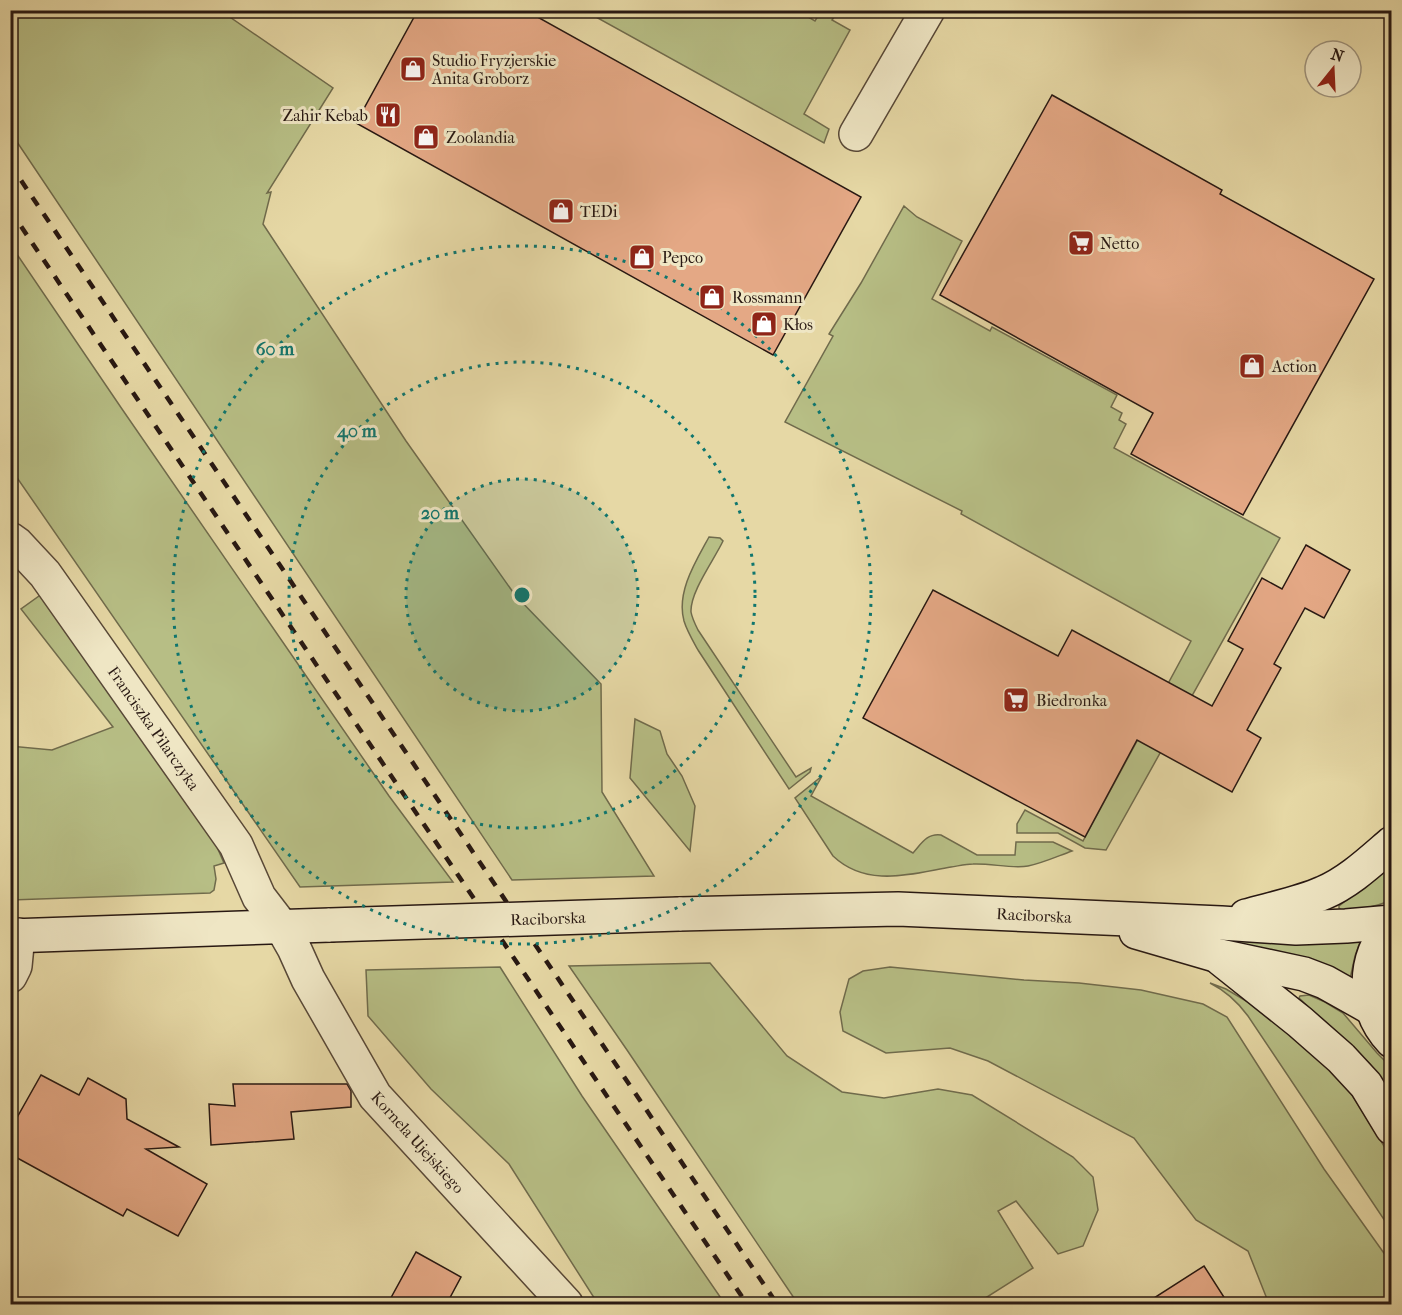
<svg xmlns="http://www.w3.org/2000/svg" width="1402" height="1315" font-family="'IM FELL French Canon',serif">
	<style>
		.green { fill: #b7be85; stroke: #706b4c; stroke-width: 1.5 }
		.building { fill: #e4a885; stroke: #281812; stroke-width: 1.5 }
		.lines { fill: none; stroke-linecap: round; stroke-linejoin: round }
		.street-casing { stroke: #584837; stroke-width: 36 }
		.secondary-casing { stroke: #281812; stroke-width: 36 }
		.street { stroke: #efe6c4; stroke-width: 33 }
		.secondary { stroke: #efe6c4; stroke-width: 33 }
		.rail { stroke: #281812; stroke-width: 4.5; stroke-dasharray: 10 10; stroke-linecap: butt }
		.secondary-bridge-casing { stroke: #281812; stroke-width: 36; stroke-linecap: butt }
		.secondary-bridge { stroke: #efe6c4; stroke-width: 33 }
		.ring { fill: none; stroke: #0f766e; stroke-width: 3; stroke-dasharray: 3 6 }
		.labels { text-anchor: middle; stroke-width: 6; stroke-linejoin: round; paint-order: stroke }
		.poi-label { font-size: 16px; fill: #281812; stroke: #efe6c4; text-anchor: start }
		.street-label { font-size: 16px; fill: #281812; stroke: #efe6c4 }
		.centre { fill: #0f766e; stroke: #efe6c4; stroke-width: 3 }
		.ring-label { font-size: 18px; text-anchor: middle; font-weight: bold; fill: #0f766e; stroke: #efe6c4; stroke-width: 6; stroke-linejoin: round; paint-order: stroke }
	</style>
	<rect width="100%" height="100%" fill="#e6d8a5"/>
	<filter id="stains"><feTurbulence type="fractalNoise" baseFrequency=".00333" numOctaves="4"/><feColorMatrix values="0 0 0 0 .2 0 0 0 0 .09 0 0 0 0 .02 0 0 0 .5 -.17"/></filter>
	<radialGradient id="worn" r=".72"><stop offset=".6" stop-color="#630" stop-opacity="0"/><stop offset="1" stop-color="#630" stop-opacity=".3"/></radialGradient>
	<g class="green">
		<polygon points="796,10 815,21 821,11 838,11 832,20 850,30 804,114 829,129 824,143 585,11"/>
		<polygon points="10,11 221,11 333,88 267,193 271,192 263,224 406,441 515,595 601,684 602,792 654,876 512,880 11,133"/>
		<polygon points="904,206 917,217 962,241 932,299 990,331 992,327 1117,395 1111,407 1122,413 1119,420 1126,424 1114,448 1280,538 1106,850 1085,848 1058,833 1017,833 1017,824 1025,810 1083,841 1191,641 961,514 962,511 785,422 833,336 829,334 861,283"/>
		<polygon points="10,244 122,409 389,796 453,882 300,887 11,469"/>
		<path d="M709,537l11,1 3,3c-9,19 -33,51 -32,71 1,6 4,12 7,18l98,147 15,-9 -1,4 -21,17 -91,-139c-5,-9 -11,-19 -14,-29 -8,-29 12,-60 25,-84z"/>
		<polygon points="46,591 202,813 224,863 214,866 216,879 214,890 210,893 11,900 10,746 52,750 113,727 21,609"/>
		<polygon points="635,719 660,731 667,754 682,776 695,806 690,851 630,778"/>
		<path d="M822,776l-11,20 102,57c8,-9 14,-20 28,-18l36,20h38l1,-13h37l19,9c-14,5 -29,12 -44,15 -15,3 -38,-3 -55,-2 -7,0 -15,2 -22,3 -41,7 -84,21 -118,-11l-38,-58z"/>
		<path d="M1391,866v34c-17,8 -31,9 -50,10l-2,-2v-2z"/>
		<polygon points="1241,939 1360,940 1360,942 1355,956 1350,979 1240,946"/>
		<polygon points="710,963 787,1056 842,1092 884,1098 938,1089 972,1095 1073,1157 1093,1177 1098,1210 1083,1246 1058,1254 1016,1201 998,1211 1033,1268 976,1304 798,1304 627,1050 569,966"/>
		<polygon points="500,967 582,1096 725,1304 598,1304 509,1164 431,1089 368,1016 366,970"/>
		<polygon points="890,967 1024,980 1079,983 1141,990 1203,1004 1227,1017 1324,1169 1391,1263 1391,1304 1269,1304 1248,1251 1196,1220 1134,1138 988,1061 950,1048 886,1053 843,1031 840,1012 849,979 863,971"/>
		<path d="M1210,983l16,6 32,19 37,29 49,45 45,72 2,7v69l-143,-214c-11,-15 -22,-25 -38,-33z"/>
		<polygon points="1309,995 1325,1002 1343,1013 1377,1053 1391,1067 1391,1095 1370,1064 1299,998 1300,996"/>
	</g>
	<g class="building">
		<polygon points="418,10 525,10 861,197 773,355 356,123"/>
		<polygon points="1052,95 1222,190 1220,194 1374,279 1243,515 1131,454 1153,413 940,295"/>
		<polygon points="1306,545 1350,570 1324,618 1305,608 1274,664 1281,668 1247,730 1261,738 1232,792 1137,740 1085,837 863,718 933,590 1058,656 1072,630 1212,706 1243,649 1228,641 1262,578 1282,589"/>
		<polygon points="41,1075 79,1095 88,1078 126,1099 127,1119 179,1147 146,1149 207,1184 178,1236 127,1209 123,1216 10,1154 10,1130"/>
		<polygon points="233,1084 347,1084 351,1091 351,1107 291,1112 294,1139 211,1145 209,1104 235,1106"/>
		<polygon points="416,1252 461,1277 446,1305 387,1305"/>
		<polygon points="1204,1266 1229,1305 1143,1305"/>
	</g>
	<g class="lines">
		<defs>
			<g id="street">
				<polyline points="856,134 928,10"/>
				<polyline points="10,539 17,544 45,574 236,845 259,897 282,927 294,948 308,979 375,1096 566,1304"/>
				<polyline points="10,976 15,966 18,935"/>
			</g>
			<g id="secondary">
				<polyline points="679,914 898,909 1221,923 1296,928 1346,926 1392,922"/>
				<path d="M1246,916c25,-7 55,-13 77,-23 26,-11 48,-32 69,-50"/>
				<path d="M1392,925c-30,33 -31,83 0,116"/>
				<polyline points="1136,932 1215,955 1304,974 1325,982 1373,1009"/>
				<polyline points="10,936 330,925"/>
				<polyline points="1221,959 1300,1022 1341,1058 1366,1085 1392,1128"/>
			</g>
		</defs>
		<use href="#street" class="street-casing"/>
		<use href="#secondary" class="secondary-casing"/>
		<use href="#street" class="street"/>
		<use href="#secondary" class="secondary"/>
		<g class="rail">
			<polyline points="10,164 777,1304"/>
			<polyline points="10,210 747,1304"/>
		</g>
		<defs>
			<polyline id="secondary-bridge" points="330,925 679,914"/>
		</defs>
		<use href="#secondary-bridge" class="secondary-bridge-casing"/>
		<use href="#secondary-bridge" class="secondary-bridge"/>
	</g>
	<circle cx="522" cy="595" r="116" fill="#0f766e" fill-opacity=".12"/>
	<g class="ring">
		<circle cx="522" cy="595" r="116"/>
		<circle cx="522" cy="595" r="233"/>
		<circle cx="522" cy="595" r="349"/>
	</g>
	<defs>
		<symbol id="shop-square" viewBox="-11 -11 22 22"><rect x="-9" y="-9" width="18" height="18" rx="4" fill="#8f2418" stroke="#efe6c4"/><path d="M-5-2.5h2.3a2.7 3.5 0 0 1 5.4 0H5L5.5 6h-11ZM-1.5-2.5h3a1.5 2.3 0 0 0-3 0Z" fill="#fff"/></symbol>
		<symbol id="restaurant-square" viewBox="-11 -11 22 22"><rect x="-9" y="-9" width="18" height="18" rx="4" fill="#8f2418" stroke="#efe6c4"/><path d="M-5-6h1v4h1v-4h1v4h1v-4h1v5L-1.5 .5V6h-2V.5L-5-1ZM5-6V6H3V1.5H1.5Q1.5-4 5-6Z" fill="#fff"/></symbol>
		<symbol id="supermarket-square" viewBox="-11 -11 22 22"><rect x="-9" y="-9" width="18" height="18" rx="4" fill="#8f2418" stroke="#efe6c4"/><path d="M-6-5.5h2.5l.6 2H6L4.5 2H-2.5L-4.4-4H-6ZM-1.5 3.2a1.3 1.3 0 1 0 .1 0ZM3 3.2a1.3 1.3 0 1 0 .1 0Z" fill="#fff"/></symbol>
	</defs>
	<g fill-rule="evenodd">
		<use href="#shop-square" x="398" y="54" width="30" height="30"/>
		<use href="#restaurant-square" x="373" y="100" width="30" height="30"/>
		<use href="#shop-square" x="411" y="122" width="30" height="30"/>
		<use href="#shop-square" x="546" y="196" width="30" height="30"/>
		<use href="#supermarket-square" x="1066" y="228" width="30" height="30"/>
		<use href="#shop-square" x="627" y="242" width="30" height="30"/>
		<use href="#shop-square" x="697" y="282" width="30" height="30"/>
		<use href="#shop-square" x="749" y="309" width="30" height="30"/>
		<use href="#shop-square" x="1237" y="351" width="30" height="30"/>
		<use href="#supermarket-square" x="1001" y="685" width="30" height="30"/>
	</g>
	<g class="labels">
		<g class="poi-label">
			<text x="432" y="66">Studio Fryzjerskie<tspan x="432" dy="18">Anita Groborz</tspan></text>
			<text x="368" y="121" text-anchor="end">Zahir Kebab</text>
			<text x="446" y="143">Zoolandia</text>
			<text x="580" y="217">TEDi</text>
			<text x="1100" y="249">Netto</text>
			<text x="662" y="263">Pepco</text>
			<text x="732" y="303">Rossmann</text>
			<text x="783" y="330">Kłos</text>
			<text x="1272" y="372">Action</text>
			<text x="1036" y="706">Biedronka</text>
		</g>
		<g class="street-label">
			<text transform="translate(154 728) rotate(55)" y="6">Franciszka Pilarczyka</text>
			<text transform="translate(1034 915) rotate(3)" y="6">Raciborska</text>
			<text transform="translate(548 918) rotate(-2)" y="6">Raciborska</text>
			<text transform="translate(418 1142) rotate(48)" y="6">Kornela Ujejskiego</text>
		</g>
	</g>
	<circle cx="522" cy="595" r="9" class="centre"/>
	<g class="ring-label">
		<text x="275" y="355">60 m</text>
		<text x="357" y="437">40 m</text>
		<text x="440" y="519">20 m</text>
	</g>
	<rect width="1402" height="1315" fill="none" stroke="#e6d8a5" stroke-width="36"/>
	<rect x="12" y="12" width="1378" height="1291" fill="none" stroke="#281812" stroke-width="3"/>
	<rect x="18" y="18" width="1366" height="1279" fill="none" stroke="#281812" stroke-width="1.5"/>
	<g transform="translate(1333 69) rotate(18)"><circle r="28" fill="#efe6c4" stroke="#9f947d" stroke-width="1.5"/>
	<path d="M0-4.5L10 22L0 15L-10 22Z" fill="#8f2418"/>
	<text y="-9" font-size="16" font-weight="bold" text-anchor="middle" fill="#281812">N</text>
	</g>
	<rect width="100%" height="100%" filter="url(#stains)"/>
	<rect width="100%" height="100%" fill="url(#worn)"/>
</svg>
